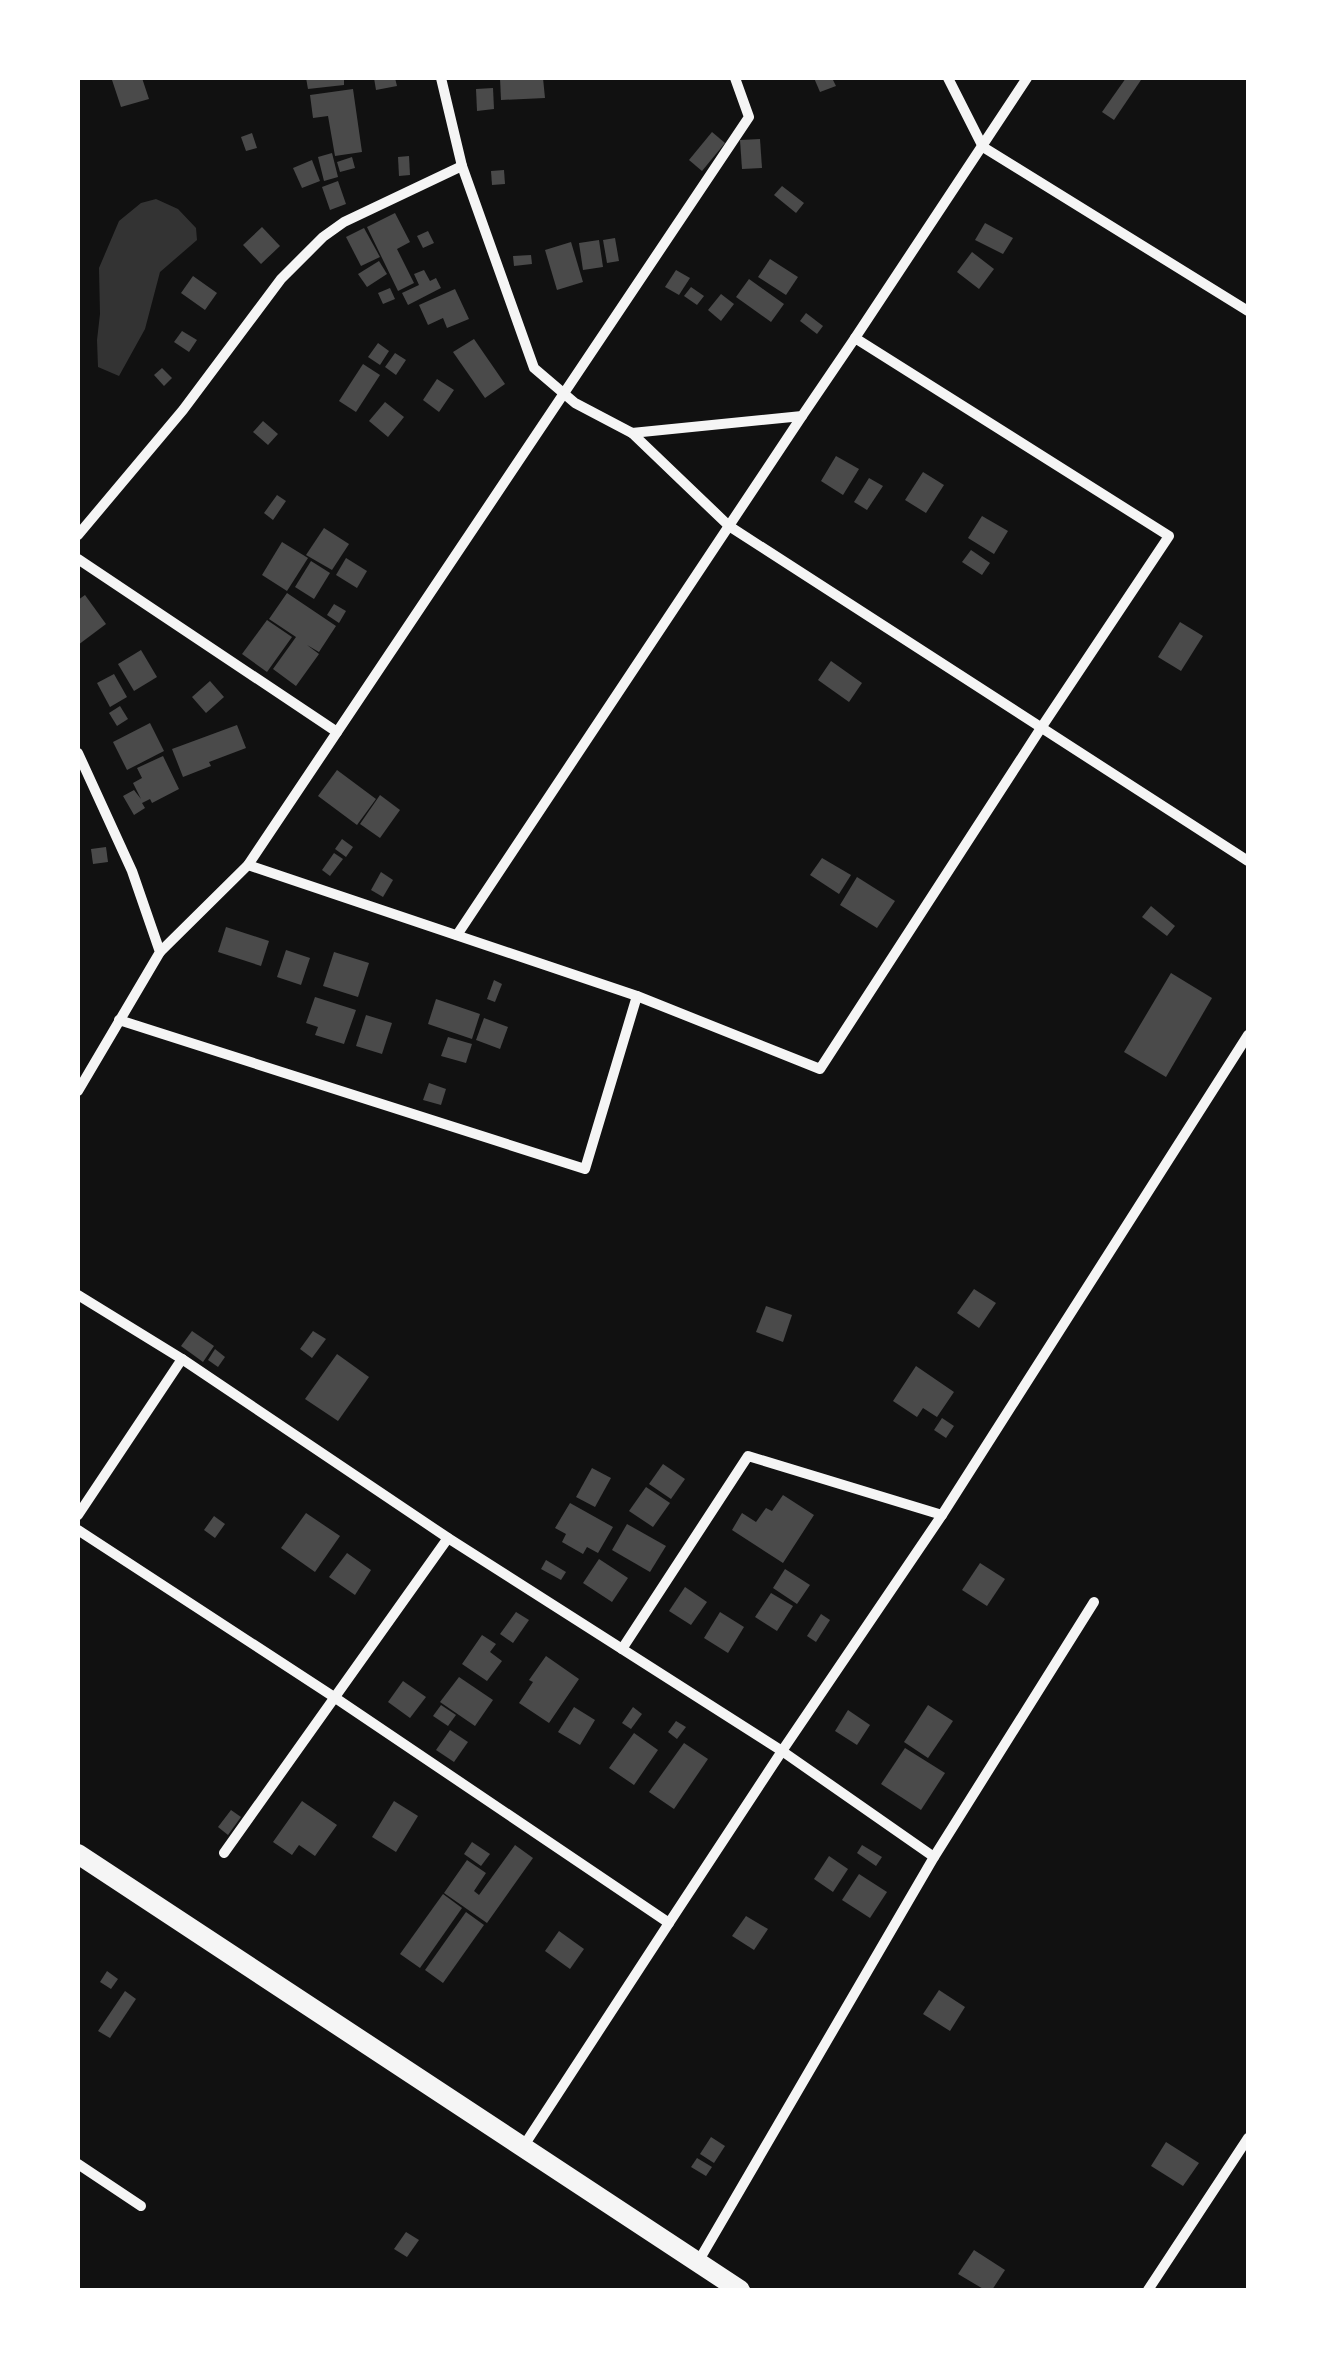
<svg xmlns="http://www.w3.org/2000/svg" width="1326" height="2368" font-family="'Alegreya Sans',sans-serif">
	<style>
		.water { fill: #333 }
		.building { fill: #4a4a4a }
		.lines { fill: none; stroke-linecap: round; stroke-linejoin: round }
		.minor { stroke: #f5f5f5; stroke-width: 10 }
		.trunk { stroke: #f5f5f5; stroke-width: 20 }
	</style>
	<rect width="100%" height="100%" fill="#111"/>
	<polygon class="water" points="156,199 178,209 196,228 197,240 160,272 145,329 119,376 98,367 97,340 100,314 99,268 119,221 141,203"/>
	<g class="building">
		<polygon points="119,78 142,78 149,99 121,107 112,80"/>
		<polygon points="306,78 344,78 344,85 308,89"/>
		<polygon points="374,78 395,78 397,86 376,90"/>
		<polygon points="500,78 543,78 545,98 501,100"/>
		<polygon points="814,78 832,78 836,86 820,92"/>
		<polygon points="1126,78 1137,78 1141,80 1114,120 1102,112"/>
		<polygon points="493,88 494,109 477,111 476,89"/>
		<polygon points="353,89 362,152 335,156 328,116 313,118 310,95"/>
		<polygon points="712,132 725,143 702,171 689,160"/>
		<polygon points="252,133 257,148 246,151 241,137"/>
		<polygon points="760,139 762,168 742,169 740,140"/>
		<polygon points="332,153 338,177 324,181 318,157"/>
		<polygon points="409,156 410,175 399,176 398,157"/>
		<polygon points="352,157 355,168 340,172 337,162"/>
		<polygon points="312,160 320,181 302,188 293,168"/>
		<polygon points="504,170 505,184 492,185 491,171"/>
		<polygon points="338,181 346,204 330,210 322,187"/>
		<polygon points="782,186 804,203 796,213 774,195"/>
		<polygon points="395,213 410,242 397,249 414,283 398,291 367,227"/>
		<polygon points="985,223 1013,238 1003,254 975,240"/>
		<polygon points="262,227 280,246 261,264 243,245"/>
		<polygon points="364,228 380,257 361,266 346,237"/>
		<polygon points="428,231 434,243 423,248 417,236"/>
		<polygon points="615,238 619,261 607,263 603,240"/>
		<polygon points="599,240 603,267 583,270 579,243"/>
		<polygon points="571,242 583,282 557,290 545,250"/>
		<polygon points="972,252 994,269 979,289 957,272"/>
		<polygon points="531,255 532,264 514,266 513,256"/>
		<polygon points="770,259 798,277 786,295 758,277"/>
		<polygon points="379,261 387,274 367,287 358,274"/>
		<polygon points="424,270 430,281 436,278 441,288 408,305 402,293 419,285 414,274"/>
		<polygon points="676,270 690,278 679,295 665,287"/>
		<polygon points="193,276 217,293 205,310 181,293"/>
		<polygon points="749,279 784,304 771,322 736,297"/>
		<polygon points="691,287 704,296 697,305 684,296"/>
		<polygon points="390,288 395,299 383,304 378,293"/>
		<polygon points="455,289 469,319 447,328 443,318 428,325 419,305"/>
		<polygon points="721,294 734,304 721,321 708,310"/>
		<polygon points="806,313 823,326 817,334 800,321"/>
		<polygon points="182,331 197,340 189,352 174,342"/>
		<polygon points="474,339 505,384 485,398 453,352"/>
		<polygon points="378,343 389,351 380,365 368,357"/>
		<polygon points="395,353 406,360 396,375 385,367"/>
		<polygon points="363,364 380,375 356,412 339,401"/>
		<polygon points="162,368 172,378 164,386 154,375"/>
		<polygon points="437,379 454,390 439,412 423,400"/>
		<polygon points="385,402 404,417 388,437 369,421"/>
		<polygon points="263,421 278,434 268,445 253,432"/>
		<polygon points="836,456 859,469 843,495 821,481"/>
		<polygon points="923,472 944,485 926,513 905,500"/>
		<polygon points="869,478 883,486 867,510 854,502"/>
		<polygon points="277,495 286,501 273,520 264,513"/>
		<polygon points="982,516 1008,531 994,554 968,538"/>
		<polygon points="324,528 349,544 332,570 306,555"/>
		<polygon points="282,542 308,558 287,591 262,575"/>
		<polygon points="971,550 990,563 982,575 962,562"/>
		<polygon points="346,558 367,571 357,588 336,575"/>
		<polygon points="311,561 330,573 314,599 295,587"/>
		<polygon points="287,593 336,626 319,652 307,645 319,654 296,686 273,669 296,637 269,619"/>
		<polygon points="85,595 106,624 78,645 78,600"/>
		<polygon points="334,604 346,611 339,623 327,615"/>
		<polygon points="267,620 292,637 267,672 242,654"/>
		<polygon points="1180,622 1203,636 1181,671 1158,657"/>
		<polygon points="141,650 157,677 134,691 118,664"/>
		<polygon points="831,661 862,683 849,702 818,680"/>
		<polygon points="114,674 127,697 110,707 97,683"/>
		<polygon points="210,681 224,697 206,713 192,697"/>
		<polygon points="120,706 128,719 117,726 109,713"/>
		<polygon points="150,723 164,751 127,770 113,742"/>
		<polygon points="237,725 246,748 209,762 211,766 183,777 172,749"/>
		<polygon points="163,756 179,789 152,803 150,799 142,803 145,808 134,815 123,796 134,790 141,799 133,783 142,778 137,768"/>
		<polygon points="337,770 376,799 357,825 318,796"/>
		<polygon points="380,795 400,810 380,838 360,824"/>
		<polygon points="342,839 353,847 346,857 335,849"/>
		<polygon points="106,847 108,862 93,864 91,849"/>
		<polygon points="334,853 343,859 330,876 322,870"/>
		<polygon points="822,858 851,875 839,894 810,875"/>
		<polygon points="381,872 393,880 383,897 371,890"/>
		<polygon points="857,877 895,901 877,928 840,905"/>
		<polygon points="1151,906 1175,926 1167,936 1142,917"/>
		<polygon points="226,927 269,941 261,966 218,952"/>
		<polygon points="286,950 310,958 301,985 277,977"/>
		<polygon points="334,952 369,963 358,997 323,986"/>
		<polygon points="1171,973 1212,998 1166,1077 1124,1052"/>
		<polygon points="494,980 502,984 495,1002 487,999"/>
		<polygon points="315,997 356,1010 344,1044 315,1035 318,1027 306,1023"/>
		<polygon points="436,999 480,1014 472,1039 428,1024"/>
		<polygon points="366,1015 392,1023 382,1054 356,1046"/>
		<polygon points="484,1018 508,1027 500,1049 476,1040"/>
		<polygon points="448,1037 472,1044 466,1063 441,1056"/>
		<polygon points="429,1083 446,1089 441,1105 423,1100"/>
		<polygon points="974,1289 996,1303 979,1328 957,1313"/>
		<polygon points="766,1306 792,1315 783,1342 756,1332"/>
		<polygon points="192,1331 214,1346 203,1362 181,1346"/>
		<polygon points="313,1331 326,1339 312,1358 300,1349"/>
		<polygon points="215,1349 225,1357 218,1367 208,1360"/>
		<polygon points="337,1354 369,1377 338,1421 305,1399"/>
		<polygon points="916,1366 954,1392 937,1417 923,1408 917,1417 893,1401"/>
		<polygon points="942,1418 954,1426 946,1438 934,1430"/>
		<polygon points="663,1464 685,1479 671,1499 649,1484"/>
		<polygon points="592,1468 611,1478 595,1507 576,1497"/>
		<polygon points="646,1487 670,1503 653,1527 629,1511"/>
		<polygon points="783,1495 814,1515 783,1563 732,1530 742,1513 756,1522 766,1508 772,1511"/>
		<polygon points="570,1503 613,1527 598,1553 587,1547 583,1554 562,1542 566,1534 555,1528"/>
		<polygon points="306,1513 340,1536 315,1572 281,1548"/>
		<polygon points="214,1516 225,1524 215,1538 204,1530"/>
		<polygon points="627,1524 666,1546 650,1572 612,1550"/>
		<polygon points="347,1553 371,1570 355,1595 329,1577"/>
		<polygon points="599,1559 628,1578 612,1602 583,1583"/>
		<polygon points="546,1560 566,1572 561,1580 541,1569"/>
		<polygon points="980,1563 1005,1579 987,1606 962,1590"/>
		<polygon points="785,1569 810,1585 797,1604 773,1588"/>
		<polygon points="685,1587 707,1602 691,1625 669,1611"/>
		<polygon points="771,1593 793,1606 777,1631 755,1617"/>
		<polygon points="516,1612 529,1620 513,1643 500,1634"/>
		<polygon points="720,1612 744,1627 728,1653 704,1638"/>
		<polygon points="821,1614 830,1620 816,1642 807,1636"/>
		<polygon points="482,1635 496,1644 490,1652 502,1661 487,1681 462,1664"/>
		<polygon points="546,1656 579,1679 549,1723 519,1703 533,1682 529,1680"/>
		<polygon points="459,1677 493,1700 475,1726 440,1702"/>
		<polygon points="403,1681 426,1697 410,1718 388,1702"/>
		<polygon points="441,1705 456,1715 448,1726 433,1716"/>
		<polygon points="928,1705 953,1721 928,1758 904,1742"/>
		<polygon points="574,1707 595,1720 580,1745 558,1732"/>
		<polygon points="633,1707 642,1714 631,1729 622,1723"/>
		<polygon points="848,1710 870,1725 857,1745 835,1731"/>
		<polygon points="676,1721 686,1727 677,1739 668,1732"/>
		<polygon points="450,1730 468,1742 454,1762 436,1750"/>
		<polygon points="634,1733 658,1750 634,1785 609,1768"/>
		<polygon points="684,1743 708,1759 674,1809 649,1792"/>
		<polygon points="905,1748 945,1773 921,1810 881,1784"/>
		<polygon points="302,1801 337,1825 315,1856 299,1845 292,1855 273,1842"/>
		<polygon points="394,1801 418,1816 396,1852 372,1837"/>
		<polygon points="231,1810 241,1817 228,1835 218,1827"/>
		<polygon points="472,1842 490,1854 481,1866 464,1854"/>
		<polygon points="515,1845 533,1858 487,1923 444,1893 467,1860 486,1873 474,1891 479,1895"/>
		<polygon points="862,1845 882,1857 876,1866 857,1853"/>
		<polygon points="829,1856 848,1869 833,1892 814,1879"/>
		<polygon points="859,1874 887,1892 870,1918 842,1900"/>
		<polygon points="443,1894 462,1908 420,1968 400,1954"/>
		<polygon points="466,1912 484,1925 443,1983 425,1970"/>
		<polygon points="746,1916 768,1929 754,1950 732,1936"/>
		<polygon points="559,1931 584,1949 570,1969 545,1951"/>
		<polygon points="107,1971 118,1979 111,1989 100,1982"/>
		<polygon points="939,1990 965,2007 950,2031 923,2014"/>
		<polygon points="125,1991 136,1999 110,2038 98,2031"/>
		<polygon points="711,2137 725,2146 714,2163 700,2154"/>
		<polygon points="1166,2142 1199,2163 1183,2186 1151,2166"/>
		<polygon points="697,2158 712,2167 706,2176 691,2167"/>
		<polygon points="406,2232 419,2240 407,2257 394,2249"/>
		<polygon points="974,2250 1005,2270 992,2290 985,2290 958,2274"/>
	</g>
	<g class="lines">
		<g class="minor">
			<polyline points="948,78 983,147 1248,311"/>
			<polyline points="855,338 1027,78"/>
			<polyline points="632,433 729,526 1248,861"/>
			<polyline points="78,535 183,410 281,279 323,237 344,222 462,166"/>
			<polyline points="78,559 337,732"/>
			<polyline points="78,753 132,871 160,952 78,1091"/>
			<polyline points="248,865 637,996 820,1069 1041,728 1169,536 855,338 802,416 632,433 575,403 534,368 462,166 441,78"/>
			<polyline points="457,935 802,416"/>
			<polyline points="160,952 248,865 749,117 735,78"/>
			<polyline points="119,1020 585,1169 637,996"/>
			<polyline points="78,1295 182,1359 448,1538 782,1751 934,1857"/>
			<polyline points="78,1515 182,1359"/>
			<polyline points="78,1530 334,1697 669,1923 523,2147"/>
			<polyline points="622,1649 748,1456 942,1515"/>
			<polyline points="224,1853 448,1538"/>
			<polyline points="669,1923 782,1751 942,1515 1248,1035"/>
			<polyline points="78,2164 141,2206"/>
			<polyline points="698,2262 934,1857 1094,1602"/>
			<polyline points="1148,2290 1248,2138"/>
		</g>
		<polyline class="trunk" points="78,1854 740,2290"/>
	</g>
	<rect width="1326" height="2368" fill="none" stroke="#ffffff" stroke-width="160"/>
</svg>
